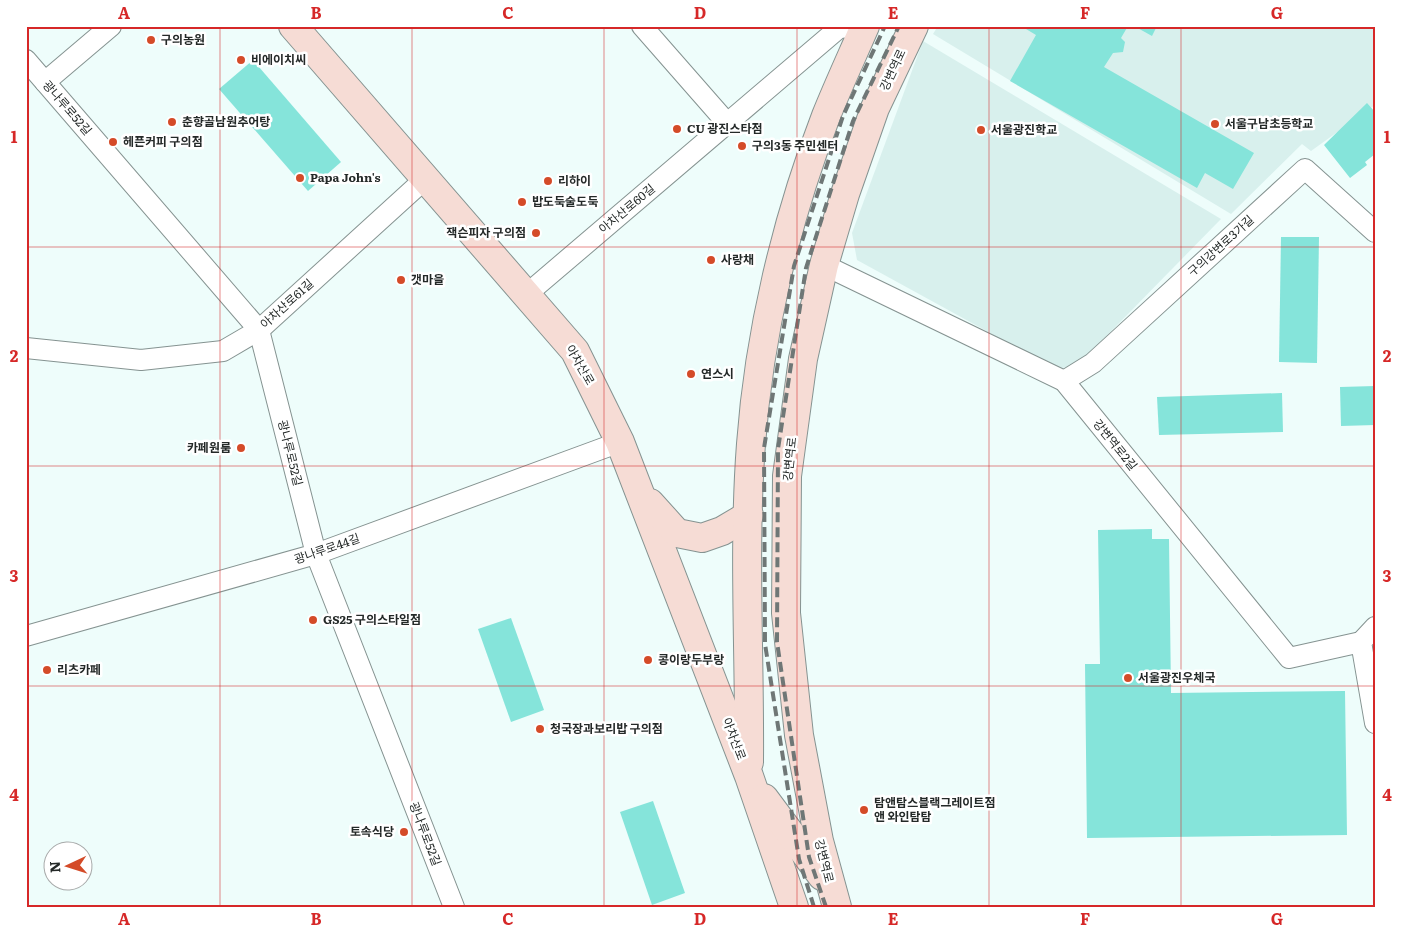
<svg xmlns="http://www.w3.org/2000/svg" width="1401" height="933" font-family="Literata,'Noto Sans KR',serif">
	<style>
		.built { fill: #d8f0ed }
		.building { fill: #85e4da }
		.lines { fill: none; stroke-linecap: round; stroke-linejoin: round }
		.minor-casing { stroke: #859391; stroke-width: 22 }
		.secondary-casing { stroke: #859391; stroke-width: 30 }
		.minor { stroke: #fff; stroke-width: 20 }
		.secondary { stroke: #f6dcd5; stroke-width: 28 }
		.rail { stroke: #6f7776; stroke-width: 4; stroke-dasharray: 10 5; stroke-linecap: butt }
		.grid { fill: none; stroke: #d62828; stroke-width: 1; stroke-opacity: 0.55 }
		.poi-dot { fill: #d44b28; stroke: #fff; stroke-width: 2 }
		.labels { text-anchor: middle; stroke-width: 5; stroke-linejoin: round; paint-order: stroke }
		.poi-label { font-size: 12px; font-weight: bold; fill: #242928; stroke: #fff; text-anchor: start }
		.street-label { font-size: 12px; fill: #242928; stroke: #fff }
		.neatline { fill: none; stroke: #d62828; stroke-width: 2 }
		.grid-label { font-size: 16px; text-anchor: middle; font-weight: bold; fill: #d62828 }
	</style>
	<rect width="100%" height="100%" fill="#eefdfb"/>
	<g class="built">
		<polygon points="938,26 1375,26 1375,105 1311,151 1302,144 1231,214 933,34"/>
		<polygon points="923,41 1221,219 1078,365 1056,369 857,260 852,233"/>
	</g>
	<g class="building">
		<polygon points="1021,26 1128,26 1121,38 1125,42 1123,52 1113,53 1104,67 1254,153 1233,189 1205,173 1197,188 1010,81 1036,35"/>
		<polygon points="1134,26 1157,26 1152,36"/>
		<polygon points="253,60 341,162 308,191 219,89"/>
		<polygon points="1367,103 1375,112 1375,154 1365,162 1367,165 1350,178 1324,145"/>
		<polygon points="1281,237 1319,237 1317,363 1279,362"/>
		<polygon points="1375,386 1375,425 1341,426 1340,387"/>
		<polygon points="1282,393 1283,432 1159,435 1157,397"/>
		<polygon points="1152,529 1152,539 1169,539 1171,693 1345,691 1347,835 1087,838 1085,664 1100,664 1098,530"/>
		<polygon points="511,618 544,710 511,722 478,629"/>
		<polygon points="653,801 685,893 652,905 620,812"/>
	</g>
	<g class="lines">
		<defs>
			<g id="minor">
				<polyline points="642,26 727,123"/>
				<polyline points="26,60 259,330 316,554 454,907"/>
				<polyline points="45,82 111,26"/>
				<polyline points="824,265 1064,381 1289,658 1361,642"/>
				<polyline points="527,294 839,28 862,26"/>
				<polyline points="26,348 141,360 223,351 259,330 426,178"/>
				<polyline points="1064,381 1093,363 1305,169 1375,232"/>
				<polyline points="1375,627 1361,642 1375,723"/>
				<polyline points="26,636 316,554 620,442"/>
			</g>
			<g id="secondary">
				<polyline points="293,26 575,351 620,442 749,776 794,907"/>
				<polyline points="650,503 677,533 702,538 722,531 749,515"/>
				<path d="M749,762c1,-106 -6,-213 2,-318 8,-110 35,-224 75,-328 12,-30 26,-60 39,-90"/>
				<polyline points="764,798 822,876"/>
				<polyline points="837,907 819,841 799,735 786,613 787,476 803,359 824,265 845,194 875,108 914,26"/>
			</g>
		</defs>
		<use href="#minor" class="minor-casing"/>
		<use href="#secondary" class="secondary-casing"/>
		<use href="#minor" class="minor"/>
		<use href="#secondary" class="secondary"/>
		<g class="rail">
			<polyline points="814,907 799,859 765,644 764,448 794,266 843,116 885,26"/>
			<polyline points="826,907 809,857 777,642 778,449 806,268 853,121 899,26"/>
		</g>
	</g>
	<path class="grid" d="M220,26v881M412,26v881M604,26v881M797,26v881M989,26v881M1181,26v881M26,247h1349M26,466h1349M26,686h1349"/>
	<g class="poi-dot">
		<circle cx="151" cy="40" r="5"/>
		<circle cx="241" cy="60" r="5"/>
		<circle cx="172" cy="122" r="5"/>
		<circle cx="1215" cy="124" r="5"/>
		<circle cx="677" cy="129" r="5"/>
		<circle cx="981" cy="130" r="5"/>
		<circle cx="113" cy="142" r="5"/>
		<circle cx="742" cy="146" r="5"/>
		<circle cx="300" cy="178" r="5"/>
		<circle cx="548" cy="181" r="5"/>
		<circle cx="522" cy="202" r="5"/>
		<circle cx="536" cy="233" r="5"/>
		<circle cx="711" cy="260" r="5"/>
		<circle cx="401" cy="280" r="5"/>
		<circle cx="691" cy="374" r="5"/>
		<circle cx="241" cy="448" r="5"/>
		<circle cx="313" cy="620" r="5"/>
		<circle cx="648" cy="660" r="5"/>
		<circle cx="47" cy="670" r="5"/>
		<circle cx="1128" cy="678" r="5"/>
		<circle cx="540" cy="729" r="5"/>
		<circle cx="864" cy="810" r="5"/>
		<circle cx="404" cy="832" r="5"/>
	</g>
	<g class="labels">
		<g class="poi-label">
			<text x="161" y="44">구의농원</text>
			<text x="251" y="64">비에이치씨</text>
			<text x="182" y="126">춘향골남원추어탕</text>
			<text x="1225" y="128">서울구남초등학교</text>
			<text x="687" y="133">CU 광진스타점</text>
			<text x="991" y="134">서울광진학교</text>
			<text x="123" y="146">헤픈커피 구의점</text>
			<text x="752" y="150">구의3동 주민센터</text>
			<text x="310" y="182">Papa John's</text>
			<text x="558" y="185">리하이</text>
			<text x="532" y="206">밥도둑술도둑</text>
			<text x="526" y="237" text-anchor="end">잭슨피자 구의점</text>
			<text x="721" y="264">사랑채</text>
			<text x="411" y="284">갯마을</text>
			<text x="701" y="378">연스시</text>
			<text x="231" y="452" text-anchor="end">카페원룸</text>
			<text x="323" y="624">GS25 구의스타일점</text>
			<text x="658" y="664">콩이랑두부랑</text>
			<text x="57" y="674">리츠카페</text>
			<text x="1138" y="682">서울광진우체국</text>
			<text x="550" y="733">청국장과보리밥 구의점</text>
			<text x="874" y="807">탐앤탐스블랙그레이트점<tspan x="874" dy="14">앤 와인탐탐</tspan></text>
			<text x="394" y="836" text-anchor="end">토속식당</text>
		</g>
		<g class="street-label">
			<text transform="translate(893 70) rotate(-65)" y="4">강변역로</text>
			<text transform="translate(67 108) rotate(49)" y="4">광나루로52길</text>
			<text transform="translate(627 209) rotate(-40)" y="4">아차산로60길</text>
			<text transform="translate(1221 246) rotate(-42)" y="4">구의강변로3가길</text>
			<text transform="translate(287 304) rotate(-42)" y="4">아차산로61길</text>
			<text transform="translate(580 365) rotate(60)" y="4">아차산로</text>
			<text transform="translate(1115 445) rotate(51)" y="4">강변역로2길</text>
			<text transform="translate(290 453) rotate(76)" y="4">광나루로52길</text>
			<text transform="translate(790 459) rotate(-84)" y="4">강변역로</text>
			<text transform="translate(327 549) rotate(-19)" y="4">광나루로44길</text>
			<text transform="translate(734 739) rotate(69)" y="4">아차산로</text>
			<text transform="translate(425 834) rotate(69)" y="4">광나루로52길</text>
			<text transform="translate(824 861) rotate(76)" y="4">강변역로</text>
		</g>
	</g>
	<rect width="1401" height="933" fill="none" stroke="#ffffff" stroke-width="55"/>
	<g transform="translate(68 866) rotate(266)"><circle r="24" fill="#ffffff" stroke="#a7a9a9"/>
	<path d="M0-4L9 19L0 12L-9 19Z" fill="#d44b28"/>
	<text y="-8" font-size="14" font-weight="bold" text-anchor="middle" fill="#242928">N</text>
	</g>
	<rect x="28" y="28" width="1346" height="878" class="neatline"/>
	<g class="grid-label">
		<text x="124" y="19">A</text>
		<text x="316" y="19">B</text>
		<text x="508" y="19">C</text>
		<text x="700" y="19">D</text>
		<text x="893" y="19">E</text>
		<text x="1085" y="19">F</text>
		<text x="1277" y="19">G</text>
		<text x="14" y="143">1</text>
		<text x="1387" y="143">1</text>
		<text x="14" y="362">2</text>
		<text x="1387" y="362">2</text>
		<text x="14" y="582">3</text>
		<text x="1387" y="582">3</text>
		<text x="14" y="801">4</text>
		<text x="1387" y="801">4</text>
		<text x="124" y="925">A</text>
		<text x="316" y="925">B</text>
		<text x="508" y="925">C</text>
		<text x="700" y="925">D</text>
		<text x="893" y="925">E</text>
		<text x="1085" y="925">F</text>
		<text x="1277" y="925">G</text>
	</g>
</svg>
